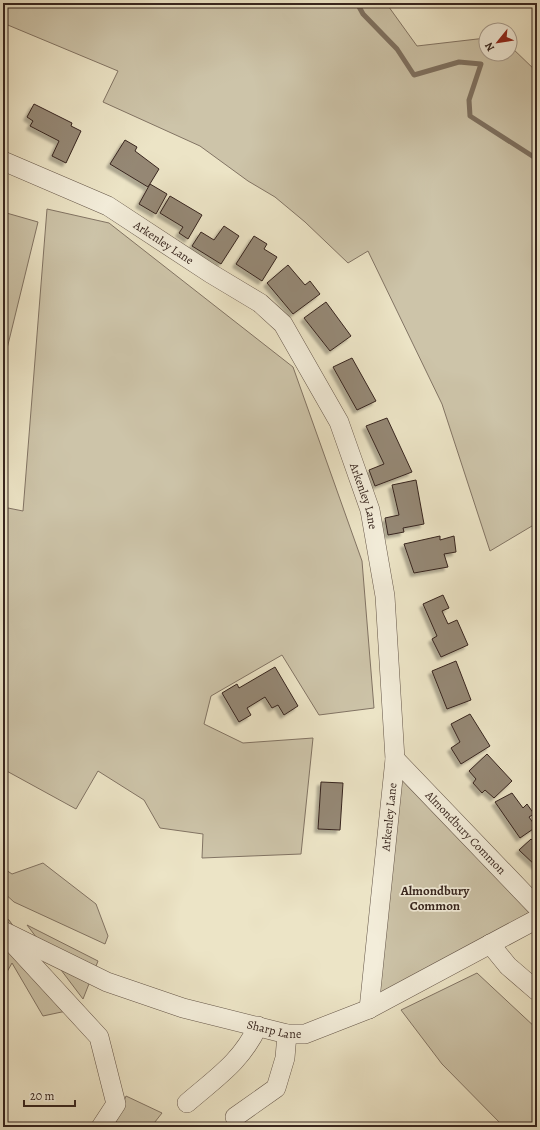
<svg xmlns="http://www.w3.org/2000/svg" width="540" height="1130" font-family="Alegreya,serif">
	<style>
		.green { fill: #cdc4a9; stroke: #827464 }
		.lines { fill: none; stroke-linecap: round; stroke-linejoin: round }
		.stream { stroke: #7e7161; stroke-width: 5 }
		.building { fill: #958875; stroke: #37251e; filter: url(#shadow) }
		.minor-casing { stroke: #645548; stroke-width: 20 }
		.minor { stroke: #f3edda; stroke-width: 19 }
		.labels { text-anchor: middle; stroke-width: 3.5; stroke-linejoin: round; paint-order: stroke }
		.street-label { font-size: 12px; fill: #37251e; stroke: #f3edda }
		.neighbourhood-label { font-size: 13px; font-weight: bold; fill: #37251e; stroke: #f3edda }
	</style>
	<defs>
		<filter id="shadow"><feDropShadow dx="-3.5" dy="3.5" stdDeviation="1" flood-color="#0004"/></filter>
	</defs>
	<rect width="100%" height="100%" fill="#ece4c6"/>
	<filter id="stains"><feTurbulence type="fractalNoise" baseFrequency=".005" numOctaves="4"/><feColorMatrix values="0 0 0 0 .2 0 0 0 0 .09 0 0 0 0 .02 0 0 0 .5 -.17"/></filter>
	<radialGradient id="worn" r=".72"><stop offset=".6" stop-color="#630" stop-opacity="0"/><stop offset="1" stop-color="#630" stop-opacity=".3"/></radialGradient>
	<g class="green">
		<polygon points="3,3 386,3 417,46 486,38 486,54 510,54 510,46 537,72 537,523 490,551 442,404 368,251 348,263 305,222 275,197 248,181 200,146 103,102 118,71 3,23"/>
		<polygon points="47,209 109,223 293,367 362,561 374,708 319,715 282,655 211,696 204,724 243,743 313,738 301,854 202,858 203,834 160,828 144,800 98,771 76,809 3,769 3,507 23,511"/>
		<polygon points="3,212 38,222 3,365"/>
		<polygon points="394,759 537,908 366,1009"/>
		<polygon points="43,863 96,904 108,936 105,944 14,902 3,892 3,868 12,874"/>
		<polygon points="3,916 9,920 71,1010 43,1016 12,963 3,979"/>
		<polygon points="27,925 98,961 83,999"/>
		<polygon points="477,973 537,1029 537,1127 504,1127 442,1064 401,1010"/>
		<polygon points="126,1096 162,1113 151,1127 114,1127"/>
	</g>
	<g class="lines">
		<polyline class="stream" points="357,3 363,14 397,49 414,75 459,62 481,64 469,100 470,116 537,159"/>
	</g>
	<g class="building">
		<polygon points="34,104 72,123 71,126 81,131 66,163 52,156 59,141 30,126 33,121 27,117"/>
		<polygon points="125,140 137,147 135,151 159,169 148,187 110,164"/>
		<polygon points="150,184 167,194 156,214 139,204"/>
		<polygon points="170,196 202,215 188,239 179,233 183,227 160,213"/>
		<polygon points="224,226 239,236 221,264 192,246 201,232 214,240"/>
		<polygon points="254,236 267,244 264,249 277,257 262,281 236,264"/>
		<polygon points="288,265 305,285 310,281 320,294 293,314 267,283"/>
		<polygon points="326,302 351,336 330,351 304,318"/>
		<polygon points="352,358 376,401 357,410 333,367"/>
		<polygon points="387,418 412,472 375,486 369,470 384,464 366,426"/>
		<polygon points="416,480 424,524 403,528 404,532 388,535 385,518 399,515 392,485"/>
		<polygon points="440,536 440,540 454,536 456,552 444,554 448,567 414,573 404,544"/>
		<polygon points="443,595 449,608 442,611 448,624 457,620 468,645 441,657 432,639 437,636 423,604"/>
		<polygon points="456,661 471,700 447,709 432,671"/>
		<polygon points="275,667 298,706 284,715 278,705 272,708 265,697 247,708 251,715 239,722 222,693 237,684 239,688"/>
		<polygon points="470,714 490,746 461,764 451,748 460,742 451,724"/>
		<polygon points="487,754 512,781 494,798 485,790 482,793 473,783 476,779 469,771"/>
		<polygon points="321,782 343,783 340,830 318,829"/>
		<polygon points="512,793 523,808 527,804 534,814 529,817 536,827 520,838 495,802"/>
		<polygon points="531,839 537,844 537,867 519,850"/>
	</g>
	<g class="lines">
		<defs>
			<g id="minor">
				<path id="s1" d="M3,161l105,45 102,67 50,30 23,21 56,98 31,88 15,86 10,163 -26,250"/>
				<path id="s2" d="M395,759l142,148"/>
				<path id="s3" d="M3,931l104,51 76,26 104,26h18l64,-25 168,-90"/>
				<polyline points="7,937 99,1037 116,1104 101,1127"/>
				<polyline points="490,944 508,966 537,991"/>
				<path d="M187,1103c30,-26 54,-41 71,-77"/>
				<polyline points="235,1117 276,1088 285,1058 287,1034"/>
			</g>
		</defs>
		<use href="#minor" class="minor-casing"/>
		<use href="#minor" class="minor"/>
	</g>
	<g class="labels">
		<g class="street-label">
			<text dy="4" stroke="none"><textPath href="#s1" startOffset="181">Arkenley Lane</textPath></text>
			<text dy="4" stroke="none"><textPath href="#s1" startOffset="517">Arkenley Lane</textPath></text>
			<text transform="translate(389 817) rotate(-84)" y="4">Arkenley Lane</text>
			<text dy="4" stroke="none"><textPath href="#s2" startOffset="102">Almondbury Common</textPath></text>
			<text dy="4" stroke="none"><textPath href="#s3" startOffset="290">Sharp Lane</textPath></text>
		</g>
		<g class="neighbourhood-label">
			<text x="435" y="895">Almondbury<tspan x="435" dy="15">Common</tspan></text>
		</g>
	</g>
	<rect width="540" height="1130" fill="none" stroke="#ece4c6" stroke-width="16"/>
	<rect x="4" y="4" width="532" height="1122" fill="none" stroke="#37251e" stroke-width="2"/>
	<rect x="8" y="8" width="524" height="1114" fill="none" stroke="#37251e"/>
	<g transform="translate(498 42) rotate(240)"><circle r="19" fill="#f3edda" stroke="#a89d8f"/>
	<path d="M0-3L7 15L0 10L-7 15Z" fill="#8f2418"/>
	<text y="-6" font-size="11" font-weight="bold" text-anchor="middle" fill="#37251e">N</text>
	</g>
	<path d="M24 1100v6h51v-6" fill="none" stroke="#37251e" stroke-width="2"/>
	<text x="30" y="1100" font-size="12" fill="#37251e" stroke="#f3edda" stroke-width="3" paint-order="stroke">20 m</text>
	<rect width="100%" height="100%" filter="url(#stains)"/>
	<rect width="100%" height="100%" fill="url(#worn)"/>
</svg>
